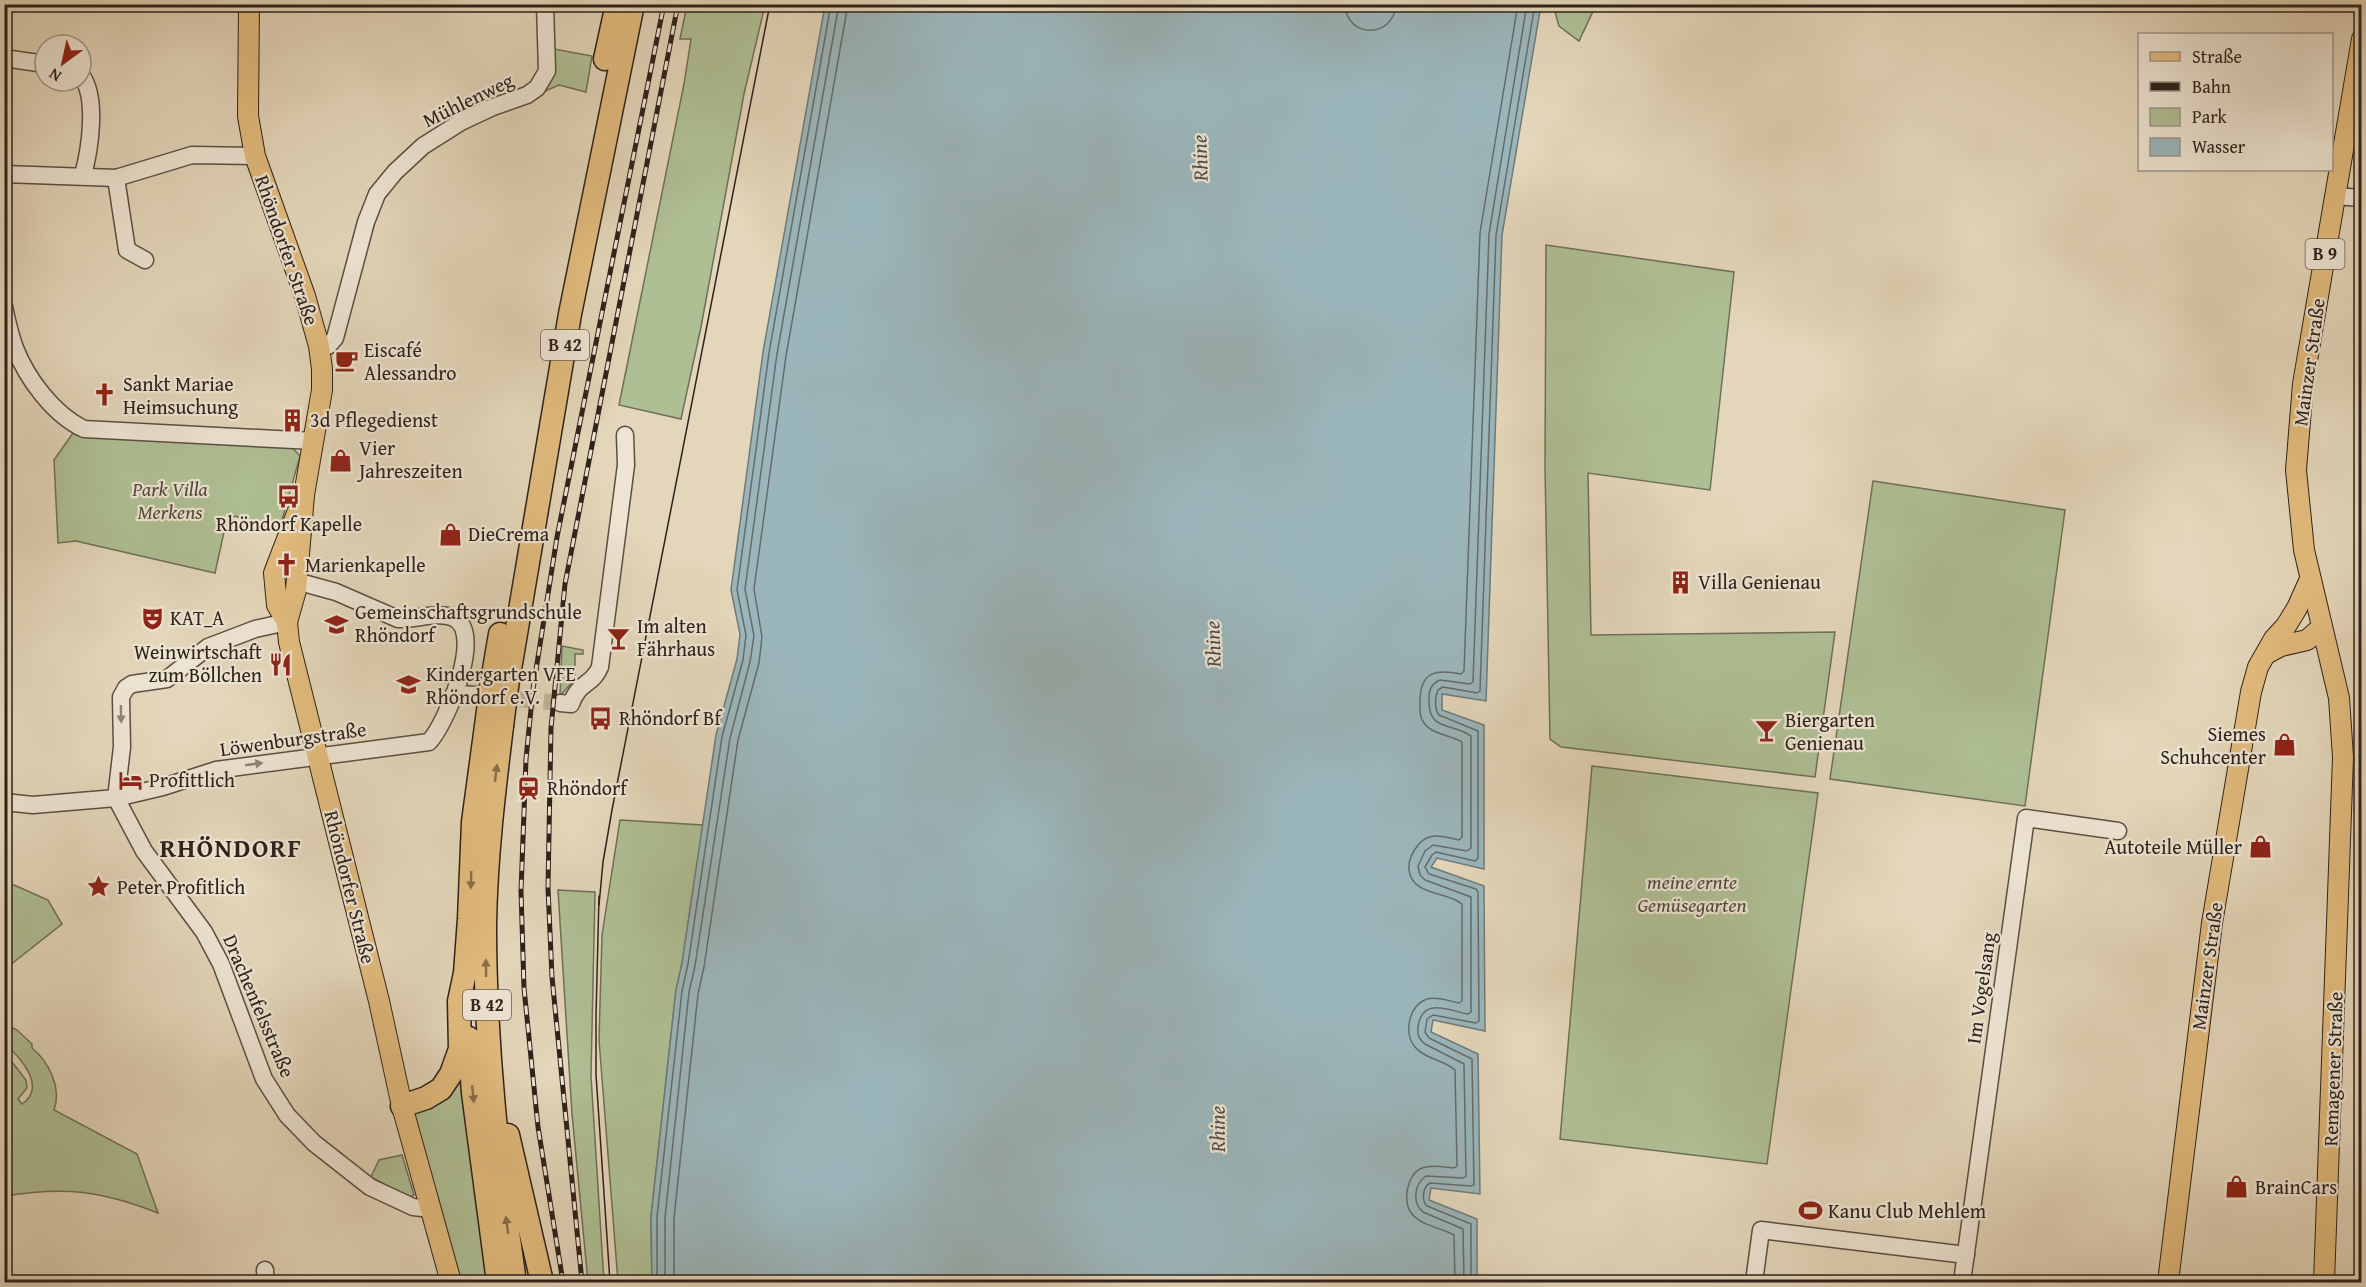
<svg xmlns="http://www.w3.org/2000/svg" width="2366" height="1287" font-family="'Gentium Book Plus',serif">
	<style>
		.green { fill: #afbf94; stroke: #6e7058; stroke-width: 1.5 }
		.water { fill: #9bb6bb; stroke: #6f7b7b; stroke-width: 1.5 }
		.lines { fill: none; stroke-linecap: round; stroke-linejoin: round }
		.shore { stroke: #646c6c; stroke-width: 1.5 }
		.minor-tunnel { stroke: #bfb29a; stroke-width: 16; stroke-dasharray: 16 8; stroke-linecap: butt }
		.minor-casing { stroke: #5b4f44; stroke-width: 19 }
		.major-casing { stroke: #2d221c; stroke-width: 22 }
		.highway-casing { stroke: #2d221c; stroke-width: 25 }
		.minor { stroke: #ede4d2; stroke-width: 16 }
		.major { stroke: #e2bb7d; stroke-width: 20 }
		.highway { stroke: #e2bb7d; stroke-width: 22 }
		.tram { stroke: #2d221c; stroke-width: 1.5 }
		.rail-casing { stroke: #2d221c; stroke-width: 5 }
		.rail { stroke: #ede4d2; stroke-width: 3; stroke-dasharray: 9; stroke-linecap: butt }
		.highway-bridge-casing { stroke: #2d221c; stroke-width: 25; stroke-linecap: butt }
		.highway-bridge { stroke: #e2bb7d; stroke-width: 22 }
		.oneway { fill: #8d8377 }
		.oneway2 { fill: #886e4c }
		.labels { text-anchor: middle; stroke-width: 4.5; stroke-linejoin: round; paint-order: stroke }
		.shield { fill: #ede4d2; stroke: #675c53; stroke-width: 1.5 }
		.shield-label { font-size: 18px; font-weight: bold; fill: #2d221c }
		.street-label { font-size: 20px; fill: #2d221c; stroke: #ede4d2 }
		.poi-label { font-size: 20px; fill: #2d221c; stroke: #ede4d2; text-anchor: start }
		.park-label { font-size: 20px; font-style: italic; fill: #4e493a; stroke: #ede4d2 }
		.water-label { font-size: 21px; font-style: italic; fill: #4e4e4c; stroke: #ede4d2 }
		.district-label { font-size: 26px; font-weight: bold; letter-spacing: 1.5px; fill: #2d221c; stroke: #ede4d2 }
	</style>
	<rect width="100%" height="100%" fill="#e4d6ba"/>
	<filter id="stains"><feTurbulence type="fractalNoise" baseFrequency=".00333" numOctaves="4"/><feColorMatrix values="0 0 0 0 .2 0 0 0 0 .09 0 0 0 0 .02 0 0 0 .5 -.17"/></filter>
	<radialGradient id="worn" r=".72"><stop offset=".6" stop-color="#630" stop-opacity="0"/><stop offset="1" stop-color="#630" stop-opacity=".3"/></radialGradient>
	<g class="green">
		<polygon points="687,5 765,5 744,94 701,327 681,419 619,405 684,84 691,39 680,39"/>
		<polygon points="1553,5 1596,5 1579,41 1559,26"/>
		<polygon points="554,49 592,56 586,92 559,85 536,95"/>
		<polygon points="1546,245 1734,272 1710,490 1588,473 1591,635 1835,632 1815,777 1561,747 1550,739 1545,467"/>
		<polygon points="73,433 81,436 288,443 300,456 279,531 235,516 226,523 215,573 76,541 58,543 54,460"/>
		<polygon points="1873,481 2065,510 2025,806 1830,779"/>
		<polygon points="562,646 583,650 583,654 575,654 575,679 560,696"/>
		<polygon points="1592,766 1818,793 1767,1164 1560,1139"/>
		<polygon points="620,820 703,825 682,963 676,990 651,1217 652,1282 618,1282 599,1040 602,935"/>
		<polygon points="14,885 48,900 62,924 5,969 5,886"/>
		<polygon points="558,890 595,892 591,1076 604,1282 588,1282 572,1114"/>
		<path d="M5,1024l12,6 15,14v4c17,14 30,40 22,62l83,44 21,59c-56,-22 -93,-27 -153,-17v-143l21,27 1,8 -9,11 4,5c25,-17 -1,-46 -17,-60z"/>
		<polygon points="463,1070 490,1282 460,1282 414,1119 415,1113"/>
		<polygon points="402,1155 414,1195 408,1197 371,1177 379,1160"/>
	</g>
	<polygon class="water" points="1364,4 1370,9 1375,4 1541,5 1502,235 1486,701 1442,694 1442,710 1484,725 1484,869 1437,858 1431,867 1484,886 1485,1031 1433,1020 1431,1032 1478,1054 1480,1194 1431,1188 1429,1200 1477,1219 1477,1282 652,1282 651,1217 676,990 682,963 716,735 737,659 740,634 731,590 763,352 825,5"/>
	<g class="lines">
		<g class="shore">
			<path d="M1345,4c1,35 49,35 51,0"/>
			<polyline points="657,1282 657,1217 682,991 688,964 722,737 743,660 746,635 737,590 769,353 831,4"/>
			<polyline points="665,1282 665,1218 689,992 695,966 730,738 750,662 754,636 745,589 777,354 839,4"/>
			<polyline points="674,1282 674,1218 698,994 704,967 738,740 759,663 762,637 754,589 786,356 848,4"/>
			<path d="M1455,1282l-1,-47c-12,-7 -32,-9 -42,-21 -5,-6 -6,-14 -5,-22 5,-30 23,-27 47,-24l3,-2 -2,-96c-11,-10 -30,-11 -40,-23 -12,-14 -6,-42 12,-48 10,-3 22,2 32,4l3,-2v-97c-15,-13 -50,-8 -53,-34 -1,-9 4,-19 10,-26 11,-13 26,-7 40,-4l3,-3v-95c-11,-7 -29,-7 -38,-19 -5,-6 -4,-14 -4,-22 0,-30 17,-32 41,-27l3,-3 16,-438 38,-229"/>
			<path d="M1464,1282l-1,-53 -40,-17c-11,-9 -9,-28 3,-36l37,2 3,-2 -2,-112 -39,-20c-6,-5 -8,-9 -7,-17 4,-30 29,-17 50,-13l3,-2v-115l-46,-17 -5,-5 -2,-9 7,-15 8,-6 34,6 4,-3v-112c-20,-14 -43,-4 -42,-37 0,-9 2,-15 11,-19l30,4 3,-2 16,-448 38,-230"/>
			<path d="M1471,1282v-58l-44,-18c-6,-6 -4,-19 3,-23l41,3 3,-1 -2,-126 -43,-21 -4,-6 2,-13 6,-4 43,8 3,-2 -1,-129 -2,-3 -47,-15 -4,-7 7,-12 4,-3 39,9 3,-3v-127l-39,-16c-5,-6 -4,-19 -1,-25l5,-3 34,6 3,-2 16,-456 39,-231"/>
		</g>
		<polyline class="minor-tunnel" points="496,697 560,703"/>
		<defs>
			<g id="minor">
				<polyline points="4,58 45,64"/>
				<path d="M81,75c17,22 9,74 2,100"/>
				<polyline points="4,174 116,178 192,155 255,156"/>
				<polyline points="116,178 127,250 145,260"/>
				<polyline points="2334,196 2362,198"/>
				<path d="M4,307c3,14 6,28 11,41 12,31 39,67 69,81l230,12"/>
				<polyline points="319,346 328,346 335,338 366,222 377,194 395,172 423,146 461,122 493,107 527,95 537,88 547,71 545,4"/>
				<polyline points="287,622 255,629 208,647 167,679 132,684 126,688 121,697 122,747 116,798 144,851 204,932 221,964 264,1079 287,1115 314,1143 370,1187 413,1207 432,1209"/>
				<polyline points="454,694 478,695"/>
				<path d="M560,703l11,1c8,-23 21,-18 29,-37l26,-202 -1,-30"/>
				<path d="M4,802l29,3 83,-7 47,-11 53,-17 213,-28c17,-18 56,-109 25,-124 -16,-7 -39,2 -56,1l-62,-27 -40,-11"/>
				<polyline points="265,1270 266,1282"/>
				<polyline points="1754,1282 1761,1230 1966,1255"/>
				<polyline points="1962,1282 2026,818 2118,831"/>
			</g>
			<g id="major">
				<polyline points="249,4 248,116 255,156 305,296 319,346 322,369 322,390 304,495 296,590 287,622"/>
				<polyline points="304,495 274,573 277,605 287,622 289,642 379,1001 402,1106 451,1282"/>
				<polyline points="2266,654 2281,646 2307,640 2322,627"/>
				<polyline points="2168,1282 2212,923 2251,692 2258,667 2274,639 2286,626 2297,608 2310,579"/>
				<polyline points="2324,1282 2343,757 2339,698 2304,550 2296,470 2303,384 2362,39"/>
			</g>
			<g id="highway">
				<polyline points="605,59 617,4"/>
				<polyline points="491,687 500,634"/>
				<polyline points="507,687 570,314 633,4"/>
				<path d="M502,726c-8,66 -16,132 -17,199 0,120 13,239 30,357"/>
				<polyline points="469,1038 473,1093 498,1282"/>
				<polyline points="402,1106 426,1098 441,1089 451,1074 460,1049 459,1001 465,973 469,919 473,822 486,726"/>
				<polyline points="508,1135 542,1282"/>
			</g>
		</defs>
		<use href="#minor" class="minor-casing"/>
		<use href="#major" class="major-casing"/>
		<use href="#highway" class="highway-casing"/>
		<use href="#minor" class="minor"/>
		<use href="#major" class="major"/>
		<use href="#highway" class="highway"/>
		<g class="tram">
			<polyline points="599,896 596,1015 596,1075 610,1282"/>
			<polyline points="599,905 603,862 612,810 770,4"/>
		</g>
		<defs>
			<g id="rail">
				<polyline points="563,1282 538,1127 524,988 521,891 526,759 533,689 557,537 664,4"/>
				<polyline points="582,1282 552,977 548,888 551,728 565,584 678,4"/>
			</g>
		</defs>
		<use href="#rail" class="rail-casing"/>
		<use href="#rail" class="rail"/>
		<defs>
			<g id="highway-bridge">
				<polyline points="486,726 491,687"/>
				<polyline points="502,726 507,687"/>
			</g>
		</defs>
		<use href="#highway-bridge" class="highway-bridge-casing"/>
		<use href="#highway-bridge" class="highway-bridge"/>
	</g>
	<defs><path id="oneway-solid" d="M-6-.8H1V-3.2L6.5 0L1 3.2V.8H-6Z" transform="scale(1.5)"/></defs>
	<g class="oneway">
		<use href="#oneway-solid" transform="translate(121 714) rotate(89)"/>
		<use href="#oneway-solid" transform="translate(254 764) rotate(-8)"/>
	</g>
	<g class="oneway2">
		<use href="#oneway-solid" transform="translate(496 773) rotate(-83)"/>
		<use href="#oneway-solid" transform="translate(471 880) rotate(92)"/>
		<use href="#oneway-solid" transform="translate(486 968) rotate(-91)"/>
		<use href="#oneway-solid" transform="translate(473 1094) rotate(84)"/>
		<use href="#oneway-solid" transform="translate(507 1225) rotate(-98)"/>
	</g>
	<defs>
		<symbol id="cafe-bare" viewBox="-9 -9 18 18"><path d="M-5.5-4.5H6V0H3Q3 3.5 0 3.5H-2.5Q-5.5 3.5-5.5 0ZM3-3.2v2h1.7v-2ZM-6 4.5H4V6H-6Z" fill="#8f2418" stroke="#ede4d2" stroke-width="2.5" paint-order="stroke"/></symbol>
		<symbol id="church-bare" viewBox="-9 -9 18 18"><path d="M-1.2-6h2.4v3.5h3.3v2.4h-3.3V6h-2.4V-.1h-3.3v-2.4h3.3Z" fill="#8f2418" stroke="#ede4d2" stroke-width="2.5" paint-order="stroke"/></symbol>
		<symbol id="building-bare" viewBox="-9 -9 18 18"><path d="M-4-6H4V6H1V3H-1V6H-4ZM-2.5-4.3h1.7v1.8h-1.7ZM.8-4.3h1.7v1.8H.8ZM-2.5-1h1.7V.8h-1.7ZM.8-1h1.7V.8H.8Z" fill="#8f2418" stroke="#ede4d2" stroke-width="2.5" paint-order="stroke"/></symbol>
		<symbol id="shop-bare" viewBox="-9 -9 18 18"><path d="M-5-2.5h2.3a2.7 3.5 0 0 1 5.4 0H5L5.5 6h-11ZM-1.5-2.5h3a1.5 2.3 0 0 0-3 0Z" fill="#8f2418" stroke="#ede4d2" stroke-width="2.5" paint-order="stroke"/></symbol>
		<symbol id="bus-bare" viewBox="-9 -9 18 18"><path d="M-5-6H5V4H4V6H2V4H-2V6H-4V4H-5ZM-3.5-4V0h7V-4ZM-3.5 1.2v1.5H-2V1.2ZM2 1.2v1.5H3.5V1.2Z" fill="#8f2418" stroke="#ede4d2" stroke-width="2.5" paint-order="stroke"/></symbol>
		<symbol id="theatre-bare" viewBox="-9 -9 18 18"><path d="M-5-5.5Q0-4 5-5.5V0Q5 5 0 6Q-5 5-5 0ZM-3.3-2.5H-1v1.5H-3.3ZM1-2.5H3.3v1.5H1ZM-2.8 1Q0 5.5 2.8 1Z" fill="#8f2418" stroke="#ede4d2" stroke-width="2.5" paint-order="stroke"/></symbol>
		<symbol id="school-bare" viewBox="-9 -9 18 18"><path d="M0-5L7-2L0 1L-7-2ZM-4 1L0 2.5L4 1V4Q0 6-4 4Z" fill="#8f2418" stroke="#ede4d2" stroke-width="2.5" paint-order="stroke"/></symbol>
		<symbol id="bar-bare" viewBox="-9 -9 18 18"><path d="M-6-5H6L.8 .8V4.5H3.5V6h-7V4.5H-.8V.8Z" fill="#8f2418" stroke="#ede4d2" stroke-width="2.5" paint-order="stroke"/></symbol>
		<symbol id="restaurant-bare" viewBox="-9 -9 18 18"><path d="M-5-6h1v4h1v-4h1v4h1v-4h1v5L-1.5 .5V6h-2V.5L-5-1ZM5-6V6H3V1.5H1.5Q1.5-4 5-6Z" fill="#8f2418" stroke="#ede4d2" stroke-width="2.5" paint-order="stroke"/></symbol>
		<symbol id="hotel-bare" viewBox="-9 -9 18 18"><path d="M-6-4.5h1.5V1H6V5H4.5V3h-9V5H-6ZM-4 0a1.8 1.8 0 1 1 3.6 0ZM.5 0V-2.5h3Q6-2.5 6 0Z" fill="#8f2418" stroke="#ede4d2" stroke-width="2.5" paint-order="stroke"/></symbol>
		<symbol id="station-bare" viewBox="-9 -9 18 18"><path d="M-3-6H3Q5-6 5-4V2Q5 4 3 4L4.5 6H3L1.5 4h-3L-3 6H-4.5L-3 4Q-5 4-5 2V-4Q-5-6-3-6ZM-3.5-4v3h7v-3ZM-3.5 1v1.5H-2V1ZM2 1v1.5H3.5V1Z" fill="#8f2418" stroke="#ede4d2" stroke-width="2.5" paint-order="stroke"/></symbol>
		<symbol id="sight-bare" viewBox="-9 -9 18 18"><path d="M0-6L1.8-2.2L6-1.7L2.9 1.2L3.7 5.4L0 3.3L-3.7 5.4L-2.9 1.2L-6-1.7L-1.8-2.2Z" fill="#8f2418" stroke="#ede4d2" stroke-width="2.5" paint-order="stroke"/></symbol>
		<symbol id="stadium-bare" viewBox="-9 -9 18 18"><path d="M0-5a6.5 5 0 1 0 0 10a6.5 5 0 1 0 0-10ZM-3.5-1.8h7v3.6h-7Z" fill="#8f2418" stroke="#ede4d2" stroke-width="2.5" paint-order="stroke"/></symbol>
	</defs>
	<g fill-rule="evenodd">
		<use href="#cafe-bare" x="330" y="344" width="33" height="33"/>
		<use href="#church-bare" x="88" y="378" width="33" height="33"/>
		<use href="#building-bare" x="276" y="404" width="33" height="33"/>
		<use href="#shop-bare" x="324" y="444" width="33" height="33"/>
		<use href="#bus-bare" x="272" y="480" width="33" height="33"/>
		<use href="#shop-bare" x="434" y="518" width="33" height="33"/>
		<use href="#church-bare" x="270" y="548" width="33" height="33"/>
		<use href="#building-bare" x="1664" y="566" width="33" height="33"/>
		<use href="#theatre-bare" x="136" y="602" width="33" height="33"/>
		<use href="#school-bare" x="320" y="608" width="33" height="33"/>
		<use href="#bar-bare" x="602" y="622" width="33" height="33"/>
		<use href="#restaurant-bare" x="264" y="648" width="33" height="33"/>
		<use href="#school-bare" x="392" y="668" width="33" height="33"/>
		<use href="#bus-bare" x="584" y="702" width="33" height="33"/>
		<use href="#bar-bare" x="1750" y="714" width="33" height="33"/>
		<use href="#shop-bare" x="2268" y="728" width="33" height="33"/>
		<use href="#hotel-bare" x="114" y="764" width="33" height="33"/>
		<use href="#station-bare" x="512" y="772" width="33" height="33"/>
		<use href="#shop-bare" x="2244" y="830" width="33" height="33"/>
		<use href="#sight-bare" x="82" y="870" width="33" height="33"/>
		<use href="#shop-bare" x="2220" y="1170" width="33" height="33"/>
		<use href="#stadium-bare" x="1794" y="1194" width="33" height="33"/>
	</g>
	<g class="labels">
		<g class="shield">
			<rect x="2305.5" y="239" width="39" height="30" rx="4.5"/>
			<rect x="541" y="330" width="48" height="30" rx="4.5"/>
			<rect x="463" y="990" width="48" height="30" rx="4.5"/>
		</g>
		<g class="shield-label">
			<text x="2325" y="260">B 9</text>
			<text x="565" y="351">B 42</text>
			<text x="487" y="1011">B 42</text>
		</g>
		<g class="street-label">
			<text transform="translate(468 100) rotate(-26)" y="7">Mühlenweg</text>
			<text transform="translate(287 250) rotate(71)" y="7">Rhöndorfer Straße</text>
			<text transform="translate(2309 362) rotate(-82)" y="7">Mainzer Straße</text>
			<text transform="translate(293 739) rotate(-8)" y="7">Löwenburgstraße</text>
			<text transform="translate(350 887) rotate(76)" y="7">Rhöndorfer Straße</text>
			<text transform="translate(2207 966) rotate(-82)" y="7">Mainzer Straße</text>
			<text transform="translate(1981 988) rotate(-82)" y="7">Im Vogelsang</text>
			<text transform="translate(259 1006) rotate(67)" y="7">Drachenfelsstraße</text>
			<text transform="translate(2333 1069) rotate(-88)" y="7">Remagener Straße</text>
		</g>
		<g class="poi-label">
			<text x="364" y="357">Eiscafé<tspan x="364" dy="23">Alessandro</tspan></text>
			<text x="123" y="391">Sankt Mariae<tspan x="123" dy="23">Heimsuchung</tspan></text>
			<text x="310" y="427">3d Pflegedienst</text>
			<text x="359" y="455">Vier<tspan x="359" dy="23">Jahreszeiten</tspan></text>
			<text x="289" y="531" text-anchor="middle">Rhöndorf Kapelle</text>
			<text x="468" y="541">DieCrema</text>
			<text x="305" y="572">Marienkapelle</text>
			<text x="1698" y="589">Villa Genienau</text>
			<text x="355" y="619">Gemeinschaftsgrundschule<tspan x="355" dy="23">Rhöndorf</tspan></text>
			<text x="170" y="625">KAT_A</text>
			<text x="637" y="633">Im alten<tspan x="637" dy="23">Fährhaus</tspan></text>
			<text x="262" y="659" text-anchor="end">Weinwirtschaft<tspan x="262" dy="23">zum Böllchen</tspan></text>
			<text x="426" y="681">Kindergarten VFE<tspan x="426" dy="23">Rhöndorf e.V.</tspan></text>
			<text x="619" y="725">Rhöndorf Bf</text>
			<text x="1785" y="727">Biergarten<tspan x="1785" dy="23">Genienau</tspan></text>
			<text x="2266" y="741" text-anchor="end">Siemes<tspan x="2266" dy="23">Schuhcenter</tspan></text>
			<text x="149" y="787">Profittlich</text>
			<text x="547" y="795">Rhöndorf</text>
			<text x="2242" y="854" text-anchor="end">Autoteile Müller</text>
			<text x="117" y="894">Peter Profitlich</text>
			<text x="2255" y="1194">BrainCars</text>
			<text x="1828" y="1218">Kanu Club Mehlem</text>
		</g>
		<g class="park-label">
			<text x="170" y="496">Park Villa<tspan x="170" dy="23">Merkens</tspan></text>
			<text x="1692" y="889">meine ernte<tspan x="1692" dy="23">Gemüsegarten</tspan></text>
		</g>
		<g class="water-label">
			<text transform="translate(1200 158) rotate(-92)" y="7">Rhine</text>
			<text transform="translate(1213 644) rotate(-92)" y="7">Rhine</text>
			<text transform="translate(1218 1129) rotate(-90)" y="7">Rhine</text>
		</g>
		<g class="district-label">
			<text x="231" y="857">RHÖNDORF</text>
		</g>
	</g>
	<rect width="2366" height="1287" fill="none" stroke="#e4d6ba" stroke-width="24"/>
	<rect x="6" y="6" width="2354" height="1275" fill="none" stroke="#2d221c" stroke-width="3"/>
	<rect x="12" y="12" width="2342" height="1263" fill="none" stroke="#2d221c" stroke-width="1.5"/>
	<rect x="2138" y="33" width="195" height="138" fill="#ede4d2" stroke="#a09689" stroke-width="1.5"/>
	<rect x="2150" y="52" width="30" height="9" fill="#e2bb7d" stroke="#a09689" stroke-width="1.5"/>
	<text x="2192" y="63" font-size="18" fill="#2d221c">Straße</text>
	<rect x="2150" y="82" width="30" height="9" fill="#2d221c" stroke="#a09689" stroke-width="1.5"/>
	<text x="2192" y="93" font-size="18" fill="#2d221c">Bahn</text>
	<rect x="2150" y="108" width="30" height="18" fill="#afbf94" stroke="#a09689" stroke-width="1.5"/>
	<text x="2192" y="123" font-size="18" fill="#2d221c">Park</text>
	<rect x="2150" y="138" width="30" height="18" fill="#9bb6bb" stroke="#a09689" stroke-width="1.5"/>
	<text x="2192" y="153" font-size="18" fill="#2d221c">Wasser</text>
	<g transform="translate(63 63) rotate(213)"><circle r="28" fill="#ede4d2" stroke="#a09689" stroke-width="1.5"/>
	<path d="M0-4.5L10 22L0 15L-10 22Z" fill="#8f2418"/>
	<text y="-9" font-size="16" font-weight="bold" text-anchor="middle" fill="#2d221c">N</text>
	</g>
	<rect width="100%" height="100%" filter="url(#stains)"/>
	<rect width="100%" height="100%" fill="url(#worn)"/>
</svg>
